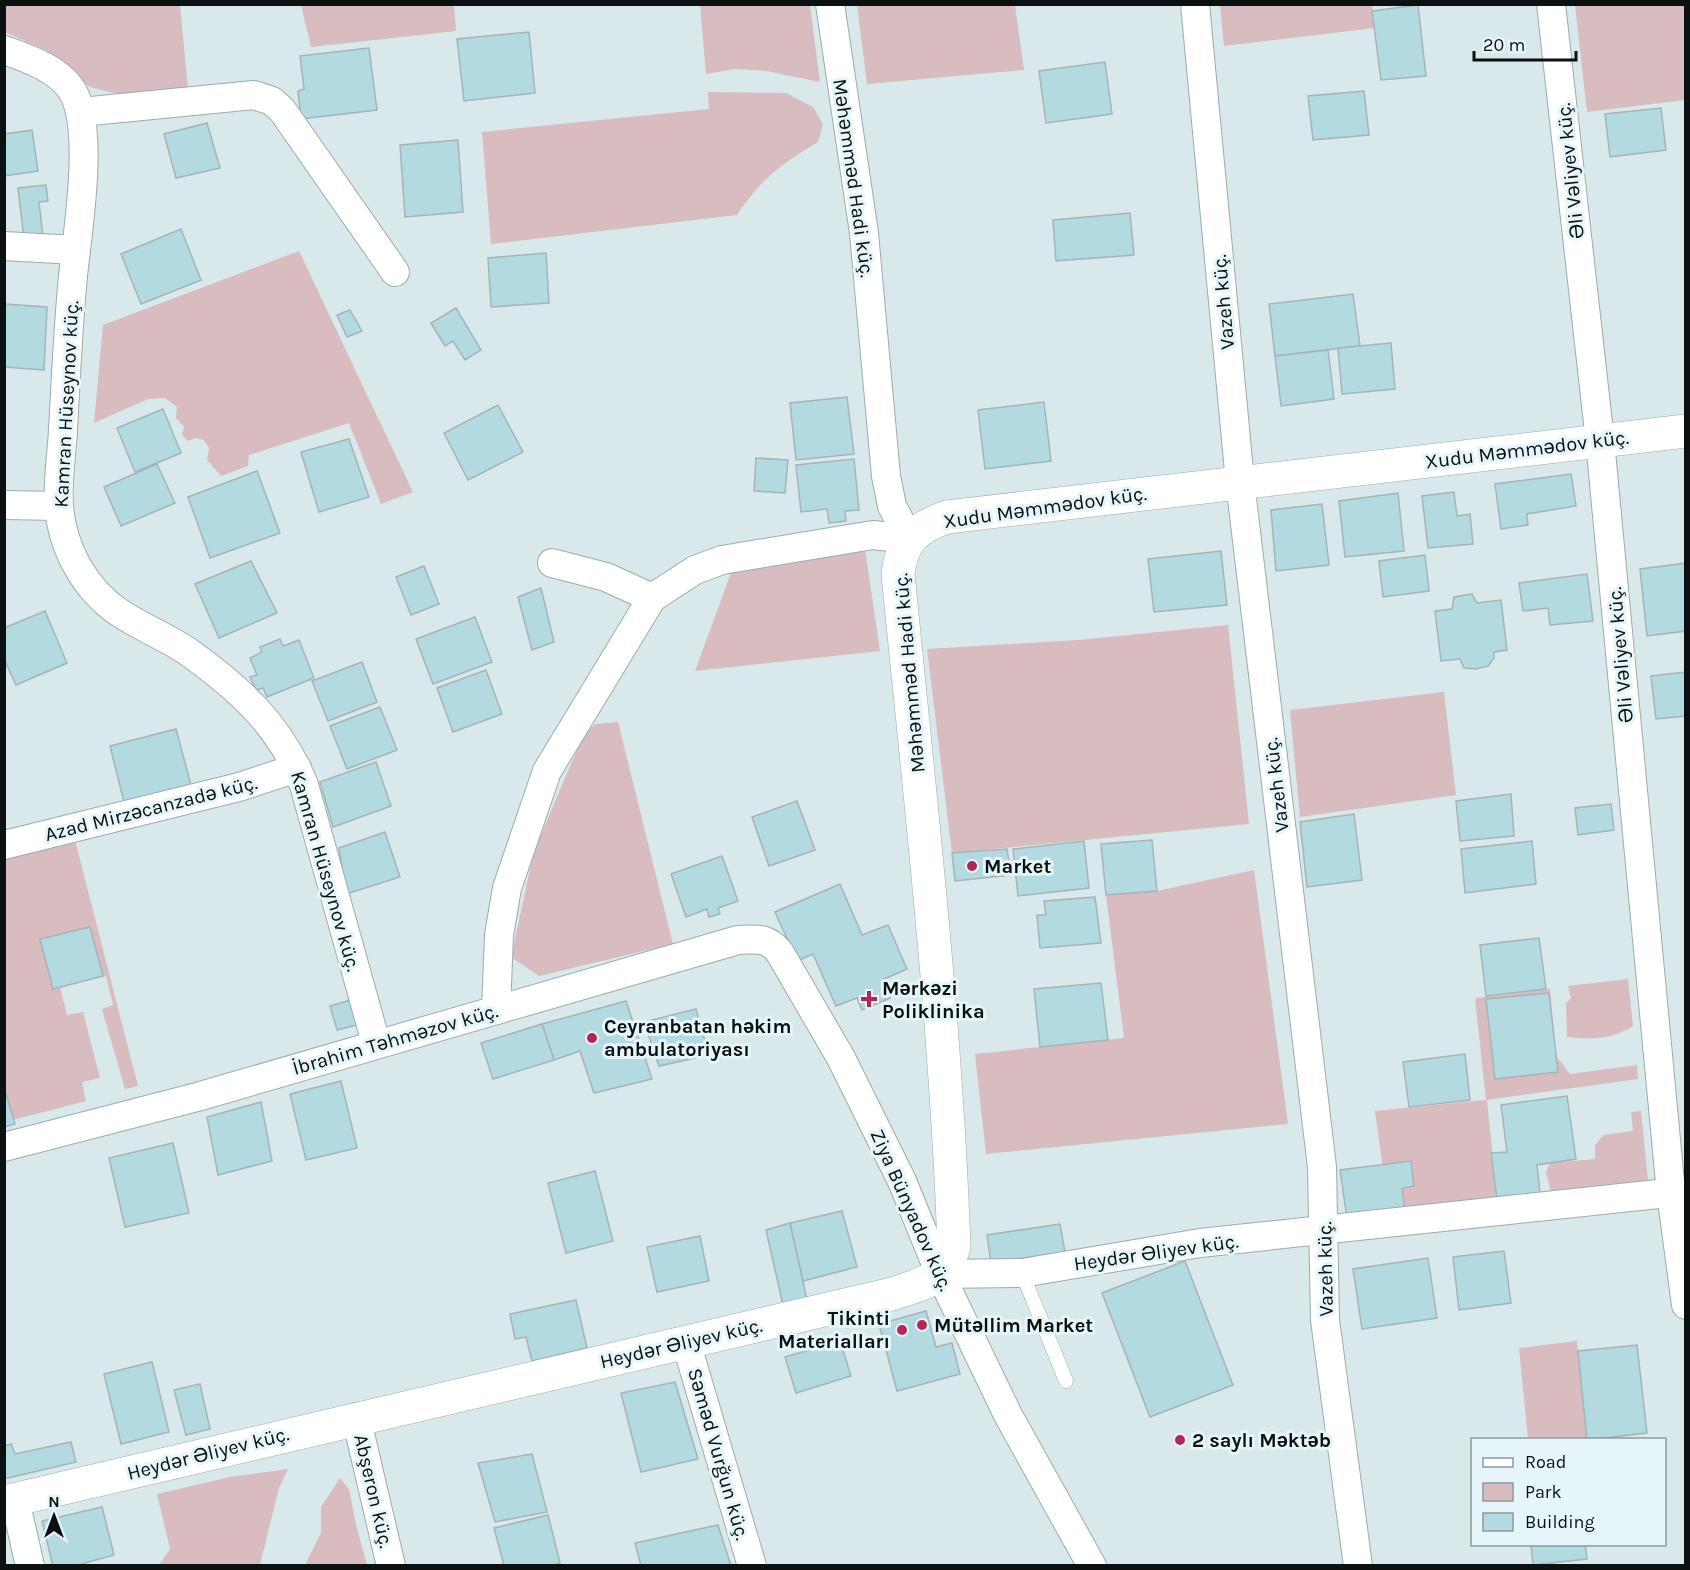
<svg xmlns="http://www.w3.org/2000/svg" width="1690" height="1570" font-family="Karla,sans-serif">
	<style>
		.green { fill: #d8bcc0 }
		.building { fill: #b3d9e1; stroke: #a5b4b7; stroke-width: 1.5 }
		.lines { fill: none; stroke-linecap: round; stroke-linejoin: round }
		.lane-casing { stroke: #9dabae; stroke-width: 15 }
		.street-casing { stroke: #9dabae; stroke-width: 30 }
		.secondary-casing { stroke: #9dabae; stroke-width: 34 }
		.lane { stroke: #fff; stroke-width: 14 }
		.street { stroke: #fff; stroke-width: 28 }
		.secondary { stroke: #fff; stroke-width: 33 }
		.poi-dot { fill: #b62653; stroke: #e6f5f9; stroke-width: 2 }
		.labels { text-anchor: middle; stroke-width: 6; stroke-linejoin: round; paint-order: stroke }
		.street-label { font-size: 20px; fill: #0b1011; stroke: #e6f5f9 }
		.poi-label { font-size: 20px; font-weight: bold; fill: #0b1011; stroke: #e6f5f9; text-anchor: start }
	</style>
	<rect width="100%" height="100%" fill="#d9e8eb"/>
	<g class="green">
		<polygon points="27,4 180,5 188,88 126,96 93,88 83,83 46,50 5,32 4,6"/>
		<polygon points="301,5 454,5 456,31 311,47"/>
		<polygon points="700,5 810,5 820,82 766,71 735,69 706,74"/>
		<polygon points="857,5 1015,5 1024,70 867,84"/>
		<polygon points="1220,5 1372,5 1375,28 1224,46"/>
		<polygon points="1575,5 1685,5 1685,100 1587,112"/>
		<path d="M708,92l78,1 27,14 10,17 -5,18c-38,23 -56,36 -81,73l-246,29 -9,-112 227,-23z"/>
		<polygon points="299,251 413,492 381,504 349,423 249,455 248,466 221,476 207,460 209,448 204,440 195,438 188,441 182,435 184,427 176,418 177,407 165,398 148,399 94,423 103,325"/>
		<polygon points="865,549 880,651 695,671 732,570"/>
		<polygon points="1228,625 1249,824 952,853 927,649 1079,640"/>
		<polygon points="1444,692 1456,795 1300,817 1290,710"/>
		<polygon points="618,722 673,944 539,976 511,957 534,851 583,736 595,724"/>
		<polygon points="75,840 138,1086 125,1089 102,1009 113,1005 106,976 60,987 67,1015 83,1012 100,1078 82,1082 86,1101 13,1120 4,1087 4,858"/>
		<polygon points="1254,870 1288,1124 986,1154 975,1054 1124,1038 1106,895 1157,891"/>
		<path d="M1628,979l5,47c-19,13 -44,14 -66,11l-1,-34 5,-5 -3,-12z"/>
		<polygon points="1550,989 1556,1056 1570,1074 1637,1065 1638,1079 1487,1100 1497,1199 1389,1213 1375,1111 1486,1100 1475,998"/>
		<polygon points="1641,1111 1648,1181 1551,1192 1546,1172 1550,1163 1595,1159 1595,1146 1603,1135 1633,1131 1631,1112"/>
		<polygon points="1577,1341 1587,1439 1528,1439 1519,1348"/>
		<polygon points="288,1469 279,1488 260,1565 159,1565 170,1549 157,1494 230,1477"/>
		<polygon points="340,1478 349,1489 356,1525 367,1565 305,1565 321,1533 321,1507"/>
	</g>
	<g class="building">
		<polygon points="1418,5 1426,76 1381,80 1372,11"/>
		<polygon points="529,32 535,93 464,101 457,39"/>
		<polygon points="369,48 377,110 301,119 298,91 304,89 300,56"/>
		<polygon points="1105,62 1112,114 1046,123 1039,71"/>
		<polygon points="1364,91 1369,135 1313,140 1308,96"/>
		<polygon points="1661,108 1666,150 1610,157 1605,114"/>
		<polygon points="207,123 220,168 176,178 164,134"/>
		<polygon points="32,130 38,171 4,176 4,134"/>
		<polygon points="458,140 463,212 405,217 400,145"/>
		<polygon points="46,185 48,201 39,202 43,236 24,239 18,188"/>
		<polygon points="1130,213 1134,255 1056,261 1053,220"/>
		<polygon points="181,229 201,280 141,304 121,254"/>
		<polygon points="546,253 549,303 491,307 488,258"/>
		<polygon points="1353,294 1360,346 1275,356 1269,304"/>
		<polygon points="5,304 47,307 44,370 4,367"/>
		<polygon points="456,308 481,350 465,360 453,341 445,346 431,323"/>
		<polygon points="350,310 362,331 347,337 337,315"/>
		<polygon points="1391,343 1395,389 1342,394 1338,348"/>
		<polygon points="1328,350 1334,399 1281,406 1275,356"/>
		<polygon points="847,397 854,454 796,460 790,403"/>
		<polygon points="1044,402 1051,461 985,469 978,410"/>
		<polygon points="498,405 523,452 468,480 444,433"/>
		<polygon points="163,409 181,453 135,472 117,428"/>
		<polygon points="349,439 369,497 319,512 301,452"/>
		<polygon points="756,458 788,460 785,493 754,491"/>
		<polygon points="854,459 859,510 845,511 846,521 829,523 827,509 801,512 796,465"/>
		<polygon points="157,464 175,503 121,526 104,487"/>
		<polygon points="257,471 280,533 210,558 188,497"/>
		<polygon points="1571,474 1576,506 1527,514 1528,525 1501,529 1495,484"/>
		<polygon points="1454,492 1457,516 1470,514 1473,544 1428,548 1422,496"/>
		<polygon points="1398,493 1404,551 1345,557 1339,501"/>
		<polygon points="1322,504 1329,565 1276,571 1271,510"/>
		<polygon points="1221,551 1227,605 1154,612 1148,559"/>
		<polygon points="1425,555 1429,591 1383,597 1379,561"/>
		<polygon points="251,561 277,613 219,638 195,584"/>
		<polygon points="1686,563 1686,631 1647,636 1640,569"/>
		<polygon points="424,566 439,604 411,615 396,577"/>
		<polygon points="1587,574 1593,621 1550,625 1548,608 1523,611 1519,583"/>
		<polygon points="541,588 554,642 532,650 518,597"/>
		<polygon points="1472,594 1477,603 1501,600 1507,650 1494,652 1494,658 1488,666 1476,669 1464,668 1460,659 1441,661 1435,611 1452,609 1454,597"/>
		<polygon points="45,611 67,663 16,685 4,659 4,628"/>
		<polygon points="475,617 492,662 433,684 416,639"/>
		<polygon points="280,639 283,646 299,640 314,678 267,697 263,688 256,690 250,677 257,675 250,658 262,652 260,647"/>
		<polygon points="362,662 377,702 328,721 312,681"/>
		<polygon points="486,670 502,714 453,732 437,688"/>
		<polygon points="1686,672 1686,716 1656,719 1651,676"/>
		<polygon points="380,707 397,750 347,769 330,726"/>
		<polygon points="176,729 192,789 125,806 110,746"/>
		<polygon points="376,762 391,806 333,827 320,782"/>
		<polygon points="1511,794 1514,836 1460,841 1456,801"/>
		<polygon points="797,801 815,850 769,866 752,817"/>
		<polygon points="1611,804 1614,830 1578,835 1575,808"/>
		<polygon points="1354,814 1362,880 1307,887 1300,822"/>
		<polygon points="385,832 400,877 346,894 339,848"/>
		<polygon points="1152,840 1157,891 1106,895 1101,844"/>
		<polygon points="1084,841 1089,888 1018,896 1013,849"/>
		<polygon points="1532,841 1536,884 1465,893 1461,849"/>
		<polygon points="1007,849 1011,875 955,881 952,853"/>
		<polygon points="722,856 738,901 718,908 720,914 709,917 707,909 686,917 671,874"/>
		<polygon points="840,884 862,935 888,925 907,969 882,980 890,998 862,1010 857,998 836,1006 813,954 797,961 775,912"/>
		<polygon points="1095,897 1101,943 1040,948 1037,915 1046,915 1044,901"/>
		<polygon points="90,927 103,976 53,989 40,939"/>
		<polygon points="1539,938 1546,989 1486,996 1480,945"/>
		<polygon points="1101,983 1108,1040 1040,1047 1034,989"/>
		<polygon points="1549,993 1558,1072 1495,1079 1486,999"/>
		<polygon points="354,999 361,1024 337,1030 330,1006"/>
		<polygon points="626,1001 652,1079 594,1093 580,1051 554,1060 542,1024"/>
		<polygon points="696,1009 709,1055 659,1066 644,1022"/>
		<polygon points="542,1024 554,1060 493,1079 481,1043"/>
		<polygon points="1465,1054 1470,1100 1409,1107 1403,1062"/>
		<polygon points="341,1081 357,1148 306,1160 290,1094"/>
		<polygon points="4,1087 15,1124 4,1127"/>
		<polygon points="1567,1096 1576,1159 1537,1165 1540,1193 1497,1199 1491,1153 1507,1152 1501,1105"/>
		<polygon points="261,1102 272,1161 218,1175 207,1117"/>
		<polygon points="173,1143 189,1213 125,1227 109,1158"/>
		<polygon points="1411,1161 1414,1186 1402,1188 1405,1211 1347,1218 1340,1170"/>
		<polygon points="595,1171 613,1241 566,1253 548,1183"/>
		<polygon points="842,1211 857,1267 803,1281 790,1223"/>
		<polygon points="790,1223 807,1300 783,1305 766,1230"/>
		<polygon points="1060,1224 1065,1252 991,1263 987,1235"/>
		<polygon points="700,1236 709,1281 657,1292 647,1247"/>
		<polygon points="1504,1251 1511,1303 1459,1310 1453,1257"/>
		<polygon points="1428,1258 1437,1318 1362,1329 1353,1269"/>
		<polygon points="1185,1261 1233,1385 1150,1417 1102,1293"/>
		<polygon points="576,1300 587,1348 532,1361 526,1337 515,1339 510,1314"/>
		<polygon points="926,1311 936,1347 952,1343 960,1374 897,1391 879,1324"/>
		<polygon points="840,1341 851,1376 796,1393 785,1357"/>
		<polygon points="1637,1345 1647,1433 1587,1440 1578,1351"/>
		<polygon points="152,1362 169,1432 121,1444 104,1374"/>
		<polygon points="675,1382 698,1459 641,1472 621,1393"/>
		<polygon points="200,1384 210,1429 186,1435 174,1390"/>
		<polygon points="71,1442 76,1462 4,1479 4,1446 11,1444 15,1454"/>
		<polygon points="532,1454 547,1512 495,1522 478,1463"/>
		<polygon points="102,1507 114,1555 74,1566 53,1566 42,1521"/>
		<polygon points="548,1515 560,1563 549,1566 504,1566 494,1528"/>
		<polygon points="718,1525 731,1566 641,1566 635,1543"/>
		<polygon points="1531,1544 1585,1544 1587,1559 1533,1565"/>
	</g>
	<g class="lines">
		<defs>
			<polyline id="lane" points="1022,1273 1066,1381"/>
			<g id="street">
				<polyline points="830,4 864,233 886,476 892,506 909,539"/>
				<polyline points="1195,4 1240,482 1322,1167 1325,1320 1358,1566"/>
				<polyline points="1551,4 1600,441 1671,1193 1686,1305"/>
				<path d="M4,50c24,8 60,21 71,46 18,42 3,133 -2,180 -5,51 -7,102 -10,153 -1,25 -6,52 -4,77 3,42 26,84 61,107 21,14 46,24 67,38 52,37 93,74 117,134l72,258"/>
				<polyline points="81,112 254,95 272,101 282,110 395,272"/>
				<polyline points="4,246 76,250"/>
				<polyline points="4,505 59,506"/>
				<polyline points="552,563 606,577 652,598"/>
				<polyline points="4,845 239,787 297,768"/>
				<polyline points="496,1010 499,935 507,888 547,771 652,598 695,570 722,560 873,535 909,539"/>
				<path d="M4,1147l193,-50 541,-157c19,-1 30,-3 42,13l61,105 61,123 38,93 68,141 84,151"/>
				<polyline points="940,1274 1022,1273 1200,1243 1686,1191"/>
				<polyline points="686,1342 752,1566"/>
				<polyline points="356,1417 391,1566"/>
				<polyline points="15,1500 30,1566"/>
			</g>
			<path id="secondary" d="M4,1502l888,-208c30,-10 53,-14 62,-47 -8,-225 -34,-449 -56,-673 4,-34 18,-46 49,-57l739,-86"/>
		</defs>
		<use href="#lane" class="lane-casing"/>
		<use href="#street" class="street-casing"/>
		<use href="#secondary" class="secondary-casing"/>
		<use href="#lane" class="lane"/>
		<use href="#street" class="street"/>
		<use href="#secondary" class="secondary"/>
	</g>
	<g class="poi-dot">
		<circle cx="972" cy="866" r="6"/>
		<path d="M866 990h6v6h6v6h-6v6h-6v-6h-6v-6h6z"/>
		<circle cx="592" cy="1038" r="6"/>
		<circle cx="922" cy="1325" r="6"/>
		<circle cx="902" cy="1330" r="6"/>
		<circle cx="1180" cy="1440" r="6"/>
	</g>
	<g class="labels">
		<g class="street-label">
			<text transform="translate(1570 171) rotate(-96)" y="7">Əli Vəliyev küç.</text>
			<text transform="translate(854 178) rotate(82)" y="7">Məhəmməd Hadi küç.</text>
			<text transform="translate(1223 302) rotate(-95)" y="7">Vazeh küç.</text>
			<text transform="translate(66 404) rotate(-87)" y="7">Kamran Hüseynov küç.</text>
			<text transform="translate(1527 449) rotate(-7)" y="7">Xudu Məmmədov küç.</text>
			<text transform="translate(1045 507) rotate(-8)" y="7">Xudu Məmmədov küç.</text>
			<text transform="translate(1620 655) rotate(-95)" y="7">Əli Vəliyev küç.</text>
			<text transform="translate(909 673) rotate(-95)" y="7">Məhəmməd Hadi küç.</text>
			<text transform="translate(1276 785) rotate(-97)" y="7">Vazeh küç.</text>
			<text transform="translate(151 808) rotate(-14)" y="7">Azad Mirzəcanzadə küç.</text>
			<text transform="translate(326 871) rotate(74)" y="7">Kamran Hüseynov küç.</text>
			<text transform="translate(395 1039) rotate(-16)" y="7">İbrahim Təhməzov küç.</text>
			<text transform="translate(912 1210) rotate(66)" y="7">Ziya Bünyadov küç.</text>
			<text transform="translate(1156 1252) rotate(-8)" y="7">Heydər Əliyev küç.</text>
			<text transform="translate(1325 1269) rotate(-91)" y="7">Vazeh küç.</text>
			<text transform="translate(681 1343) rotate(-13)" y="7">Heydər Əliyev küç.</text>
			<text transform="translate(208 1453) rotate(-14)" y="7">Heydər Əliyev küç.</text>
			<text transform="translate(719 1454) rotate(74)" y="7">Səməd Vurğun küç.</text>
			<text transform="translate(374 1491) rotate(77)" y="7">Abşeron küç.</text>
		</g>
		<g class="poi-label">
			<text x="984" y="873">Market</text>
			<text x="882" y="995">Mərkəzi<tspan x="882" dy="23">Poliklinika</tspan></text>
			<text x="604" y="1033">Ceyranbatan həkim<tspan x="604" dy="23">ambulatoriyası</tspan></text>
			<text x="890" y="1325" text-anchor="end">Tikinti<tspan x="890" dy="23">Materialları</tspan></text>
			<text x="934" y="1332">Mütəllim Market</text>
			<text x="1192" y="1447">2 saylı Məktəb</text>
		</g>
	</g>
	<rect width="1690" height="1570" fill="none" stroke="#0b1011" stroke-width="12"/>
	<rect x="1471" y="1438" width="195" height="108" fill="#e6f5f9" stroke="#8e999c" stroke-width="1.5"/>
	<rect x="1483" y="1458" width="30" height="9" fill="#ffffff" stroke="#8e999c" stroke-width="1.5"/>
	<text x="1525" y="1468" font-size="18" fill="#0b1011">Road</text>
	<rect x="1483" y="1483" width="30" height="18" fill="#d8bcc0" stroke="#8e999c" stroke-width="1.5"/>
	<text x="1525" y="1498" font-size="18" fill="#0b1011">Park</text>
	<rect x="1483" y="1513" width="30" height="18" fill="#b3d9e1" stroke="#8e999c" stroke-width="1.5"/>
	<text x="1525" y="1528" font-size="18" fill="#0b1011">Building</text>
	<g transform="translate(54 1516)" stroke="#e6f5f9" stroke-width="4.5" paint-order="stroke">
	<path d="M0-4.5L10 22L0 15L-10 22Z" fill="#0b1011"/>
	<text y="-9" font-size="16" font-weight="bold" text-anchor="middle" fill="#0b1011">N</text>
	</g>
	<path d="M1474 51v9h102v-9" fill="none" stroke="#0b1011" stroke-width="3"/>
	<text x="1483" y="51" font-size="18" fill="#0b1011" stroke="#e6f5f9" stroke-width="4.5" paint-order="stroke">20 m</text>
</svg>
